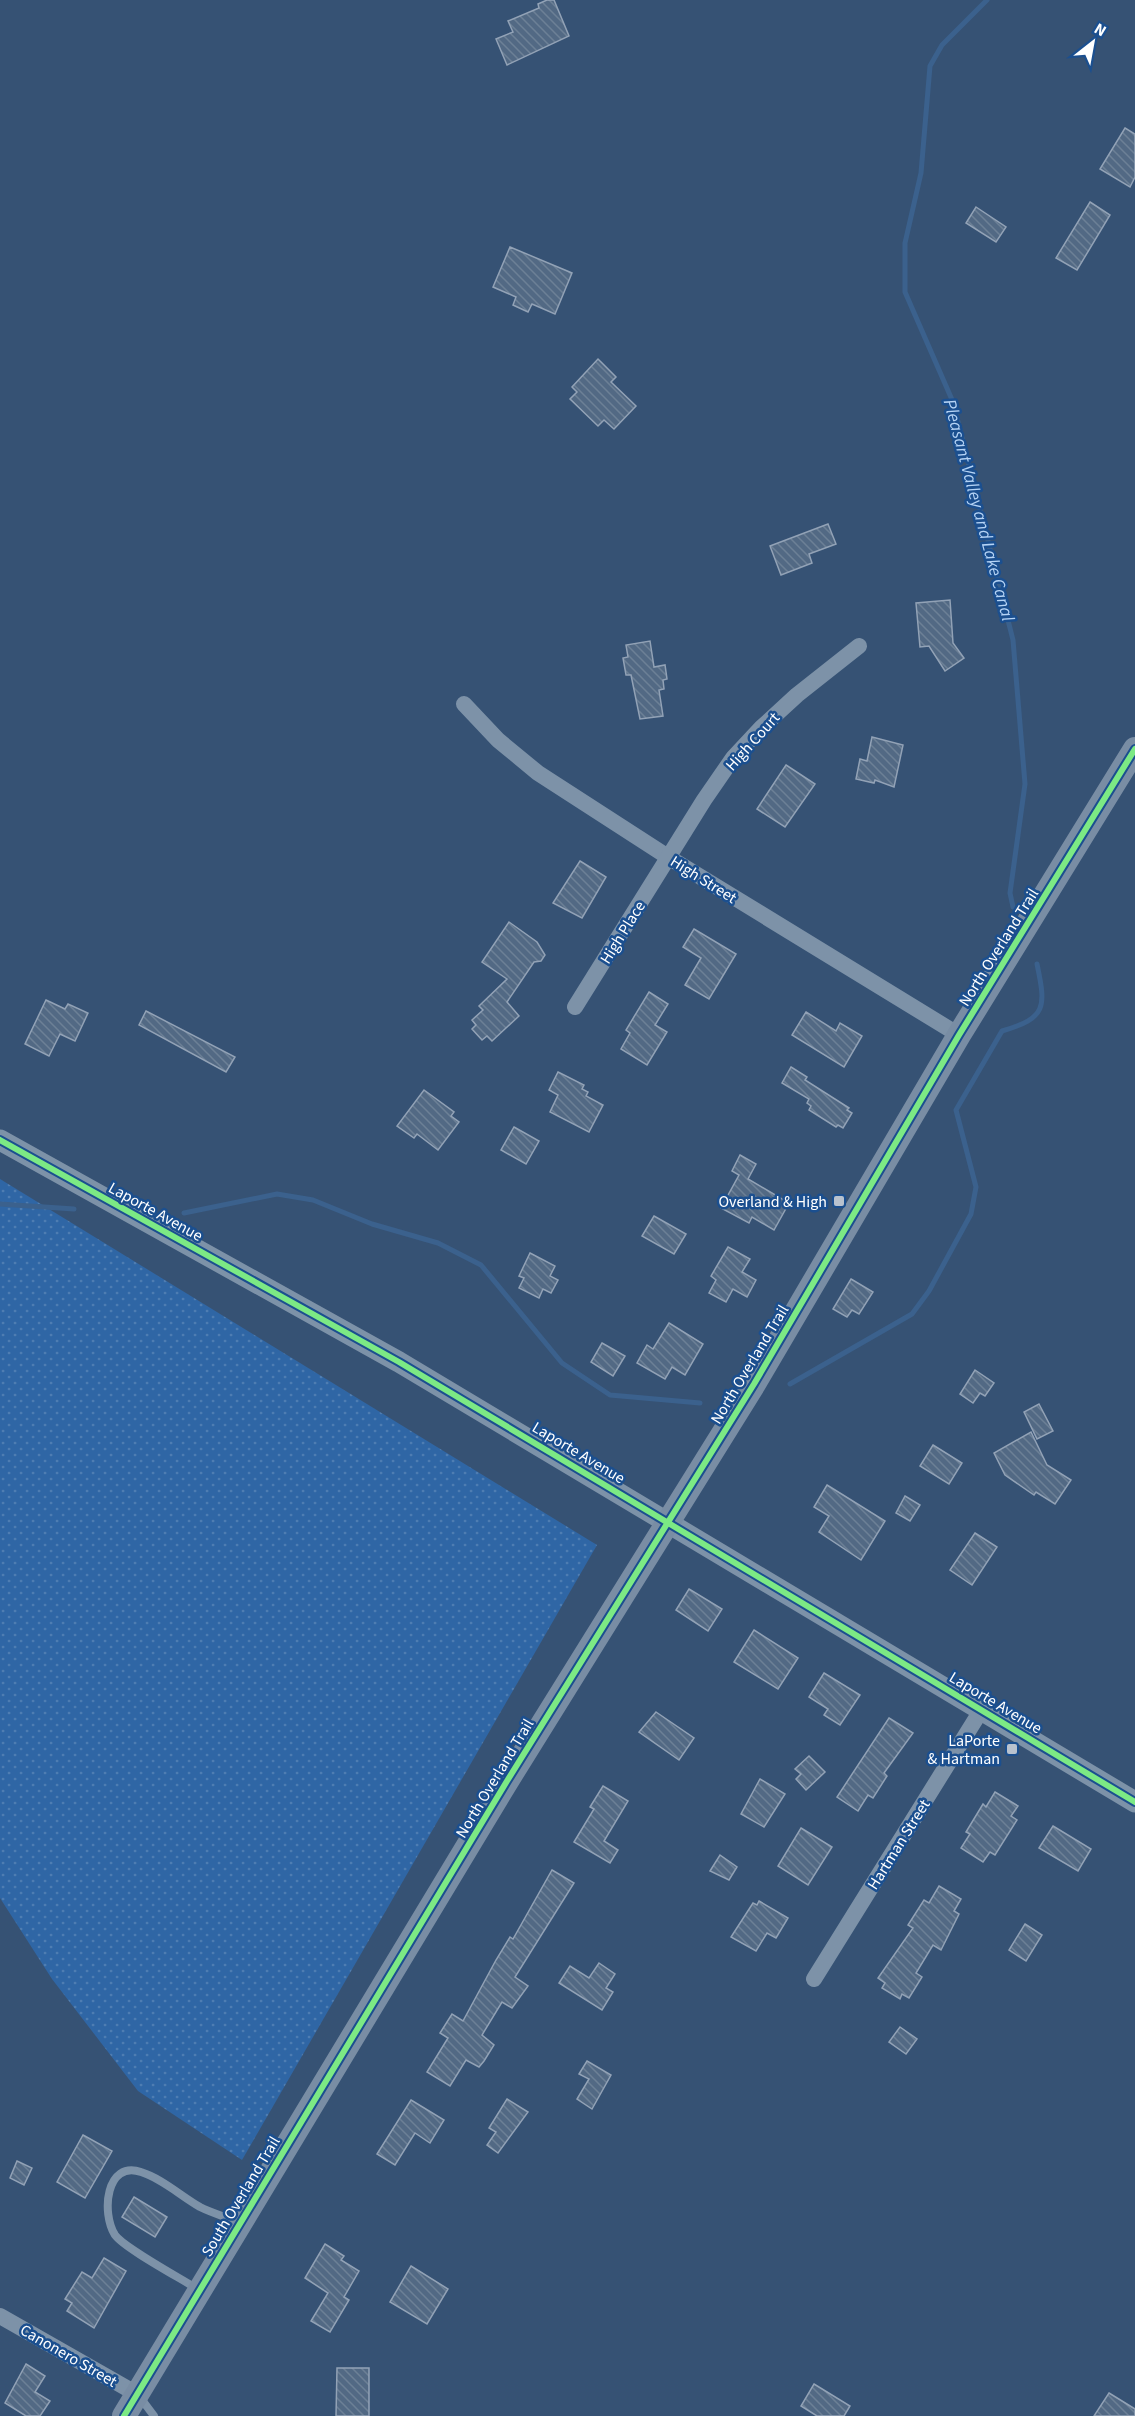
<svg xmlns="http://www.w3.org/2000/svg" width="1135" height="2416" font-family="'Source Sans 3',sans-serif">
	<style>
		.grass { fill: url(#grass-dots) }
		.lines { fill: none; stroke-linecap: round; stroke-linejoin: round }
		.stream { stroke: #3b618d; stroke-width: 5 }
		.building { fill: url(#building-back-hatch); stroke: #92a2b6; stroke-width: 1.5 }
		.service { stroke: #7d92a8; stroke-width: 8 }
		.minor { stroke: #7d92a8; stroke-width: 16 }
		.tertiary { stroke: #7d92a8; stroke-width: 21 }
		.secondary { stroke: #798da4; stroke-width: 24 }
		.cycleway-casing { stroke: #1b4f8f; stroke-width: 10 }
		.cycleway { stroke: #7ce984; stroke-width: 6 }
		.poi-dot { fill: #b9c2ce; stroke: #1b4f8f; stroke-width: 2 }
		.labels { text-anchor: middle; stroke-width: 5; stroke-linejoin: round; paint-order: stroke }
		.street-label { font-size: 16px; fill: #fff; stroke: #1b4f8f }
		.poi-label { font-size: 16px; fill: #fff; stroke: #1b4f8f; text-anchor: end }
		.water-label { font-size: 18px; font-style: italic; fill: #b5d3f5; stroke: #1b4f8f }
	</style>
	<defs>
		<pattern id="grass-dots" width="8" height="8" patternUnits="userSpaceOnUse" patternTransform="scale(1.5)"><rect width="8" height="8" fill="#2f66a5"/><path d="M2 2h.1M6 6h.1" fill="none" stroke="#4e7db2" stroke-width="1.8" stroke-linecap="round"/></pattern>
		<pattern id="building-back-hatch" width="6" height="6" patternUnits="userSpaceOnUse" patternTransform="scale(1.5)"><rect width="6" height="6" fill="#526984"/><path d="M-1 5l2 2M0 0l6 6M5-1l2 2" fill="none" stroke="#6c8096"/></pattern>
	</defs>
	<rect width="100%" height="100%" fill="#365274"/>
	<polygon class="grass" points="0,1179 597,1545 242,2160 138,2091 52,1979 0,1898"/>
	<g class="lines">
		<g class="stream">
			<polyline points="987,0 942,45 930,66 921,173 905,243 905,292 953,402 1013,640 1025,784 1010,893 1013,907"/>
			<polyline points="0,1204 74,1209"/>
			<polyline points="184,1213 277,1194 313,1200 372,1224 438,1243 481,1265 562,1363 610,1395 700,1403"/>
			<path d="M790,1384l122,-70 17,-23 42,-77 5,-27 -20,-77 46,-79c45,-13 44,-24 35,-67"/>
		</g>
	</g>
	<g class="building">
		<polygon points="547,0 554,0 569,36 507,65 496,39 513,32 508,21 539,8 538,4"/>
		<polygon points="1125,128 1135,134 1135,177 1130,187 1100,169"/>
		<polygon points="1090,202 1110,215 1077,270 1056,258"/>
		<polygon points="976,207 1006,227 996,242 966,223"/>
		<polygon points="510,247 572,273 555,314 532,304 528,312 513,305 516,297 493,287"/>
		<polygon points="598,359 616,377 611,382 636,406 614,429 604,420 598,426 570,399 577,392 572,387"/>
		<polygon points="828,524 836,544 809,554 812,563 781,575 770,546"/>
		<polygon points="950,600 953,643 964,658 945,671 929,646 920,647 916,603"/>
		<polygon points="650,641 654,667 665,665 667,679 663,680 664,689 659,690 663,716 640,719 631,675 626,675 623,658 628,657 626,645"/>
		<polygon points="872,737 903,745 894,787 875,780 874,783 856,779 860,759 867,761"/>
		<polygon points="786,765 815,784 785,827 757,809"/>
		<polygon points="580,861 606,877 582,918 553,903"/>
		<polygon points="509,922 537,942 545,955 541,961 534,962 507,1002 519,1016 492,1041 487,1036 482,1040 472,1029 476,1025 472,1020 483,1010 479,1006 507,979 482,962"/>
		<polygon points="694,929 736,954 709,999 685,985 701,958 683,947"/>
		<polygon points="649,992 668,1004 655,1025 667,1032 647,1065 621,1049 630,1033 626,1030"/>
		<polygon points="46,1000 65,1009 68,1004 88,1013 75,1041 60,1034 49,1056 25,1044"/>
		<polygon points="146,1011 235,1057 226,1072 139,1025"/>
		<polygon points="806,1012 836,1031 840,1023 862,1036 844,1067 792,1035"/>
		<polygon points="791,1067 807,1077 805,1080 849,1108 847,1110 852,1113 843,1128 838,1125 836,1127 809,1110 811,1106 807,1103 809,1099 782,1083"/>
		<polygon points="558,1072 584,1085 582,1089 588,1092 586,1096 603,1105 589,1132 550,1112 558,1095 549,1090"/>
		<polygon points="424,1090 454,1112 451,1116 459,1122 438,1150 417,1134 414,1138 397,1126"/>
		<polygon points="514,1127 539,1141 526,1164 501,1150"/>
		<polygon points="740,1155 756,1164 748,1179 789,1203 774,1230 752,1217 749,1223 721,1208 739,1175 732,1171"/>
		<polygon points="654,1216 686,1234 674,1254 642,1236"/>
		<polygon points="728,1247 750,1259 742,1272 756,1280 747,1297 733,1289 726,1302 709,1293 716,1280 711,1276"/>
		<polygon points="530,1253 555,1266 550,1276 558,1280 551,1293 543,1289 539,1298 519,1288 524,1278 519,1276"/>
		<polygon points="851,1279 873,1292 859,1314 852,1310 847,1317 833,1309"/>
		<polygon points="669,1323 703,1344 685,1375 672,1367 665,1379 637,1363 647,1345 653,1349"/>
		<polygon points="602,1343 625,1356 613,1376 591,1362"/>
		<polygon points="975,1370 994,1383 985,1396 980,1393 973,1403 960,1394"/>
		<polygon points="1039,1404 1053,1431 1037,1439 1024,1412"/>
		<polygon points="1031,1432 1047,1465 1071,1480 1055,1504 1036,1492 1034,1495 1005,1475 994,1453"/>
		<polygon points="933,1445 962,1463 949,1484 920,1466"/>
		<polygon points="827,1485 885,1521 861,1560 819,1532 829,1516 814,1507"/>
		<polygon points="905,1496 920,1505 910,1521 896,1513"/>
		<polygon points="975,1533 997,1547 972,1585 950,1570"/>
		<polygon points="689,1589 722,1609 708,1631 676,1610"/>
		<polygon points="754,1630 798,1658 778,1689 734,1662"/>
		<polygon points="824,1673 860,1695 840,1725 824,1715 828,1709 809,1697"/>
		<polygon points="656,1712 694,1738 679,1760 639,1732"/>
		<polygon points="889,1718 913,1733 884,1773 887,1776 873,1798 868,1795 858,1811 837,1797"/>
		<polygon points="809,1756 825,1772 806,1790 796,1779 801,1774 795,1769"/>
		<polygon points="760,1779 785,1794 764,1827 741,1814"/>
		<polygon points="603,1786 628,1801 604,1841 618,1850 610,1863 574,1842 594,1809 590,1807"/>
		<polygon points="995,1792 1018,1806 1011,1816 1017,1820 995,1855 990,1852 983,1862 961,1848 970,1834 966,1832 983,1804 986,1807"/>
		<polygon points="1053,1826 1091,1849 1078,1871 1039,1848"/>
		<polygon points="801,1828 832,1847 808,1885 778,1866"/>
		<polygon points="720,1855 737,1867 729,1880 710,1871"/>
		<polygon points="552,1870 574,1883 515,1977 528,1986 512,2008 502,2002 482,2035 494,2045 484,2061 479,2067 466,2060 450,2086 427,2072 448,2038 440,2033 452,2014 463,2021 496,1960 510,1937 513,1939"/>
		<polygon points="939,1886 961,1899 954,1911 959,1914 941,1950 933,1945 916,1973 922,1977 909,1998 902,1994 900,1999 882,1988 885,1983 878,1978 913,1928 908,1925 924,1900 929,1903"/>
		<polygon points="759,1901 788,1918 776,1938 767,1933 756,1951 731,1937 753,1903 757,1905"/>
		<polygon points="1025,1924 1042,1935 1026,1961 1009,1950"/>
		<polygon points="599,1963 615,1974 606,1988 613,1992 602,2010 559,1983 570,1966 589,1978"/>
		<polygon points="900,2027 917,2039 906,2054 889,2042"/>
		<polygon points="587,2061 611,2075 592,2109 577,2099 589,2079 579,2074"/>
		<polygon points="507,2099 528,2112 498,2153 487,2145 496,2132 489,2128"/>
		<polygon points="411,2100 444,2120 430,2143 415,2133 395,2165 377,2154"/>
		<polygon points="83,2135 112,2151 85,2198 57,2182"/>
		<polygon points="17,2161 32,2168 24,2185 10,2178"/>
		<polygon points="134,2197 167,2217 155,2237 122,2217"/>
		<polygon points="325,2244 344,2256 341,2260 359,2271 344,2297 349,2300 330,2332 311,2321 328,2293 305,2278"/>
		<polygon points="104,2258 126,2271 94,2328 67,2311 72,2303 65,2299 82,2272 92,2278"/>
		<polygon points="411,2266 448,2289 427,2324 390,2302"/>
		<polygon points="26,2364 45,2376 35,2392 50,2401 40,2416 26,2416 5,2403"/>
		<polygon points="337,2368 369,2368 369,2416 336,2416"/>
		<polygon points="814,2384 850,2406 844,2416 817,2416 801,2406"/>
		<polygon points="1109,2393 1135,2409 1135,2416 1094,2416"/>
	</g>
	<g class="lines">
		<g class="service">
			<path d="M199,2290c-17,-11 -75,-42 -84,-55 -14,-22 -9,-75 26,-63 20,6 40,24 59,35 12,6 26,10 38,15"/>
			<polyline points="139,2396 154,2416"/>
		</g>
		<g class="minor">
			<polyline points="464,704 498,740 538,773 668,857 959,1035"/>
			<polyline points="575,1007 704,800 733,758 761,728 797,695 859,646"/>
			<polyline points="814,1979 982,1709"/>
			<polyline points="0,2316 137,2394"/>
		</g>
		<polyline class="tertiary" points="0,1140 399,1362 1135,1802"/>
		<polyline class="secondary" points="124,2416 507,1781 754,1384 959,1035 1135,749"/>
		<defs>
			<g id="cycleway">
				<polyline points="0,1140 399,1362 1135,1802"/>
				<polyline points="124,2416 507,1781 754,1384 959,1035 1135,749"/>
			</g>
		</defs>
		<use href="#cycleway" class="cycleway-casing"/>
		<use href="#cycleway" class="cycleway"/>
	</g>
	<g class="poi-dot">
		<rect x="833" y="1195" width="12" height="12" rx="3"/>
		<rect x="1006" y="1743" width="12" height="12" rx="3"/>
	</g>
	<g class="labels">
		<g class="street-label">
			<text transform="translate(752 741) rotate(-48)" y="6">High Court</text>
			<text transform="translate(704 879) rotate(32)" y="6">High Street</text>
			<text transform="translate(622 932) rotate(-58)" y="6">High Place</text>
			<text transform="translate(998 947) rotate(-58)" y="6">North Overland Trail</text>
			<text transform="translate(156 1211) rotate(29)" y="6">Laporte Avenue</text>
			<text transform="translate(749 1364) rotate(-59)" y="6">North Overland Trail</text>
			<text transform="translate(579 1452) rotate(31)" y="6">Laporte Avenue</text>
			<text transform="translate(996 1702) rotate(31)" y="6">Laporte Avenue</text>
			<text transform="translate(494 1778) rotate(-59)" y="6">North Overland Trail</text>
			<text transform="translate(898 1844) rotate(-58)" y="6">Hartman Street</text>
			<text transform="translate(240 2196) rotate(-59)" y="6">South Overland Trail</text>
			<text transform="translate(69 2355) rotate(30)" y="6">Canonero Street</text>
		</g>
		<g class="poi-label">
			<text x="827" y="1207">Overland &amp; High</text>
			<text x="1000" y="1746">LaPorte<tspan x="1000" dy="18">&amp; Hartman</tspan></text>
		</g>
		<g class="water-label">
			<text transform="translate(979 510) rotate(75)" y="6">Pleasant Valley and Lake Canal</text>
		</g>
	</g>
	<g transform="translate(1093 42) rotate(31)" stroke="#1b4f8f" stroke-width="4.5" paint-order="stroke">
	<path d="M0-4.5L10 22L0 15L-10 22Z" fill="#ffffff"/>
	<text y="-9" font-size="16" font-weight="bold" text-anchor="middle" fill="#ffffff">N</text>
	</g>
</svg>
